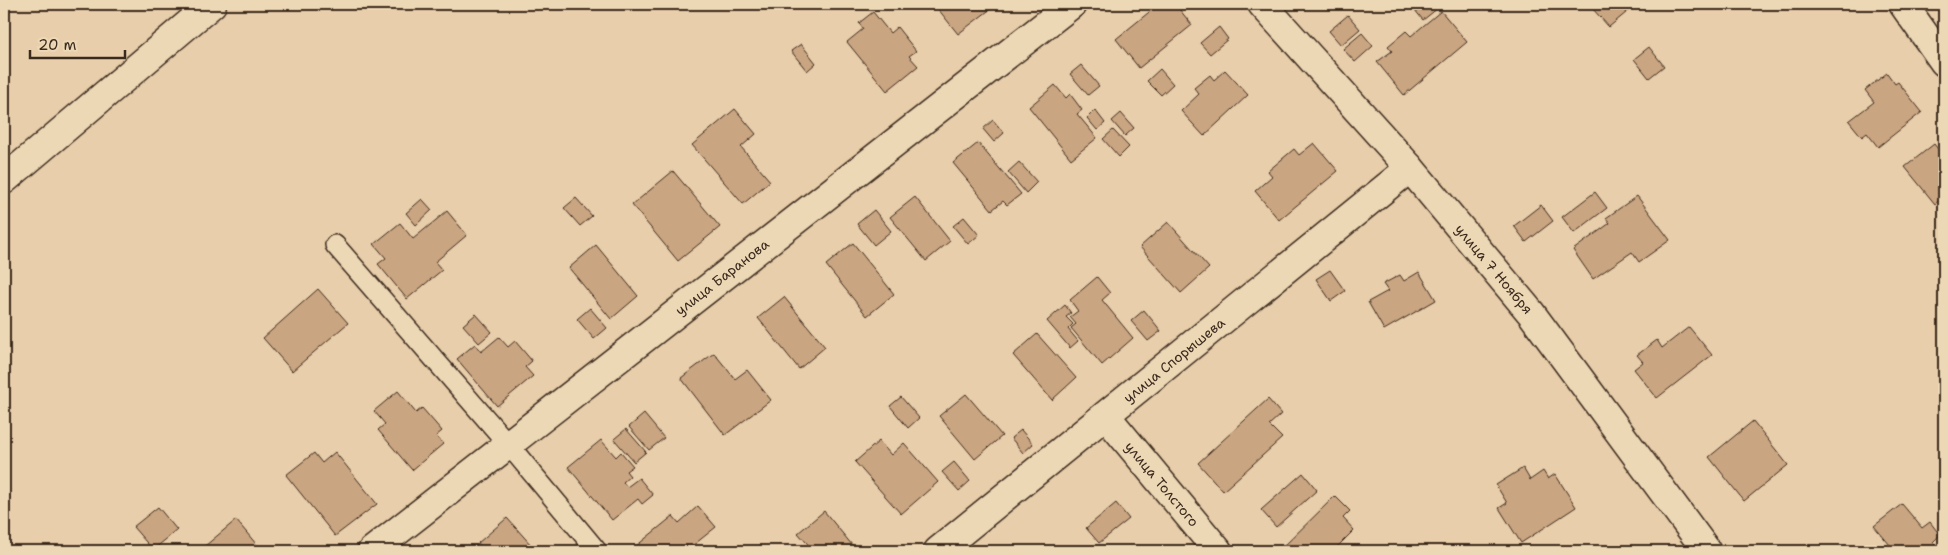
<svg xmlns="http://www.w3.org/2000/svg" width="1948" height="555" font-family="'Shantell Sans',sans-serif">
	<style>
		.building { fill: #caa581; stroke: #3b2a1e }
		.lines { fill: none; stroke-linecap: round; stroke-linejoin: round }
		.lane-casing { stroke: #3b2a1e; stroke-width: 22 }
		.street-casing { stroke: #3b2a1e; stroke-width: 31 }
		.secondary-casing { stroke: #3b2a1e; stroke-width: 31 }
		.lane { stroke: #edd8b6; stroke-width: 19 }
		.street { stroke: #edd8b6; stroke-width: 28 }
		.secondary { stroke: #edd8b6; stroke-width: 28 }
		.labels { text-anchor: middle; stroke-width: 5; stroke-linejoin: round; paint-order: stroke }
		.street-label { font-size: 14px; fill: #3b2a1e; stroke: #edd8b6 }
	</style>
	<rect width="100%" height="100%" fill="#e8ceaa"/>
	<filter id="ink" filterUnits="userSpaceOnUse"><feTurbulence type="fractalNoise" baseFrequency=".02" numOctaves="2"/><feDisplacementMap in="SourceGraphic" scale="10" xChannelSelector="R" yChannelSelector="G"/><feConvolveMatrix kernelMatrix="1 2 1 2 8 2 1 2 1" color-interpolation-filters="sRGB"/></filter>
	<g filter="url(#ink)">
		<g class="building">
			<polygon points="934,4 988,4 992,8 958,34"/>
			<polygon points="1159,4 1175,4 1192,25 1139,68 1116,39"/>
			<polygon points="1410,4 1435,4 1438,8 1423,20"/>
			<polygon points="1598,4 1630,4 1633,7 1609,27 1592,8"/>
			<polygon points="1441,11 1467,42 1404,95 1377,62 1392,51 1388,46 1406,31 1411,36"/>
			<polygon points="873,12 890,33 897,27 916,51 909,56 918,66 887,91 847,42 863,29 859,23"/>
			<polygon points="1348,15 1360,29 1341,45 1329,31"/>
			<polygon points="1219,27 1228,39 1210,54 1200,43"/>
			<polygon points="1362,33 1373,46 1355,62 1343,49"/>
			<polygon points="801,44 816,63 807,71 791,51"/>
			<polygon points="1649,47 1664,66 1649,78 1634,59"/>
			<polygon points="1081,65 1099,86 1088,95 1070,74"/>
			<polygon points="1160,69 1173,84 1161,95 1147,81"/>
			<polygon points="1225,70 1248,95 1204,136 1181,111 1199,94 1194,88 1210,75 1214,80"/>
			<polygon points="1887,73 1895,84 1898,82 1922,112 1878,147 1867,133 1862,137 1849,121 1874,102 1865,90"/>
			<polygon points="1055,85 1066,98 1070,94 1082,110 1077,114 1097,138 1071,159 1029,107"/>
			<polygon points="735,109 756,134 741,147 770,181 743,204 692,145"/>
			<polygon points="1095,110 1105,123 1097,130 1087,118"/>
			<polygon points="1121,113 1134,128 1125,136 1112,121"/>
			<polygon points="993,120 1004,133 994,142 983,129"/>
			<polygon points="1113,130 1129,147 1119,157 1103,139"/>
			<polygon points="978,143 1021,194 1007,205 1003,201 992,210 953,163"/>
			<polygon points="1314,143 1338,171 1279,220 1255,191 1272,176 1268,171 1294,149 1299,155"/>
			<polygon points="1934,144 1941,153 1944,150 1944,196 1935,204 1905,167"/>
			<polygon points="1019,162 1037,182 1026,193 1008,172"/>
			<polygon points="673,171 720,227 678,261 632,205"/>
			<polygon points="1595,192 1607,208 1574,233 1562,217"/>
			<polygon points="1637,196 1670,240 1639,262 1632,252 1593,279 1573,250 1610,223 1606,218"/>
			<polygon points="915,197 950,241 926,261 890,217"/>
			<polygon points="576,198 592,216 580,226 564,208"/>
			<polygon points="422,199 432,210 416,225 406,213"/>
			<polygon points="1541,205 1553,221 1526,242 1514,226"/>
			<polygon points="874,210 891,231 874,245 857,224"/>
			<polygon points="447,211 467,235 435,262 442,270 407,299 378,264 386,258 374,244 400,223 413,239"/>
			<polygon points="964,217 979,235 968,244 953,226"/>
			<polygon points="1168,222 1209,268 1181,293 1140,247"/>
			<polygon points="853,243 894,294 867,316 826,265"/>
			<polygon points="596,245 638,296 611,319 569,268"/>
			<polygon points="1330,270 1345,291 1331,301 1316,279"/>
			<polygon points="1419,272 1436,300 1384,330 1368,302 1388,291 1383,284 1400,275 1404,281"/>
			<polygon points="1097,277 1110,293 1102,300 1133,338 1102,365 1071,328 1076,324 1070,317 1078,311 1070,300"/>
			<polygon points="318,289 348,323 292,371 263,338"/>
			<polygon points="784,297 825,347 799,369 758,318"/>
			<polygon points="1065,305 1071,313 1066,317 1073,324 1068,329 1078,341 1070,348 1047,321"/>
			<polygon points="590,308 607,328 594,339 577,319"/>
			<polygon points="1144,310 1161,331 1148,341 1131,321"/>
			<polygon points="476,314 492,332 479,343 463,325"/>
			<polygon points="1689,327 1712,355 1657,398 1634,369 1643,362 1637,355 1657,340 1662,348"/>
			<polygon points="1037,334 1076,378 1052,400 1013,355"/>
			<polygon points="499,337 508,347 515,341 532,361 525,367 533,376 497,406 457,359 475,344 481,352"/>
			<polygon points="714,353 735,379 747,370 771,400 725,435 681,378"/>
			<polygon points="398,391 416,413 422,408 442,431 436,436 443,444 412,470 378,430 385,424 374,411"/>
			<polygon points="966,394 1002,436 975,459 939,416"/>
			<polygon points="901,397 919,418 908,428 890,406"/>
			<polygon points="1268,399 1281,414 1269,425 1282,438 1223,491 1198,463"/>
			<polygon points="644,414 664,438 649,450 629,427"/>
			<polygon points="1753,421 1788,465 1744,501 1709,457"/>
			<polygon points="626,429 646,452 634,462 614,439"/>
			<polygon points="1021,430 1033,444 1023,453 1011,438"/>
			<polygon points="601,440 616,457 621,452 633,466 626,471 630,476 623,482 627,487 639,478 653,495 642,504 638,499 612,520 568,467"/>
			<polygon points="879,441 891,455 904,443 938,482 901,514 855,462"/>
			<polygon points="335,452 377,504 335,536 286,475 314,453 322,463"/>
			<polygon points="954,462 970,481 959,491 942,472"/>
			<polygon points="1523,468 1530,480 1543,471 1548,479 1555,474 1576,507 1521,543 1499,508 1507,503 1496,485"/>
			<polygon points="1303,473 1317,490 1276,527 1261,510"/>
			<polygon points="1335,496 1350,511 1343,518 1354,530 1333,551 1279,551"/>
			<polygon points="1116,503 1129,519 1099,543 1086,528"/>
			<polygon points="1902,504 1922,528 1930,522 1940,535 1933,542 1940,551 1895,551 1874,526"/>
			<polygon points="698,506 716,527 686,551 639,551 635,547 673,516 679,523"/>
			<polygon points="158,507 177,530 153,550 133,527"/>
			<polygon points="824,511 857,551 814,551 798,533"/>
			<polygon points="507,518 532,546 525,551 486,551 478,543"/>
			<polygon points="236,520 262,551 210,551 205,546"/>
		</g>
		<g class="lines">
			<defs>
				<polyline id="lane" points="335,245 508,444 597,551"/>
				<g id="street">
					<polyline points="1903,4 1944,62"/>
					<polyline points="4,180 212,4"/>
					<polyline points="1106,416 1218,551"/>
					<polyline points="372,551 1072,4"/>
					<polyline points="938,551 1410,168"/>
				</g>
				<polyline id="secondary" points="1262,4 1410,168 1531,313 1707,551"/>
			</defs>
			<use href="#lane" class="lane-casing"/>
			<use href="#street" class="street-casing"/>
			<use href="#secondary" class="secondary-casing"/>
			<use href="#lane" class="lane"/>
			<use href="#street" class="street"/>
			<use href="#secondary" class="secondary"/>
		</g>
	</g>
	<g class="labels">
		<g class="street-label">
			<text transform="translate(1494 269) rotate(50)" y="5">улица 7 Ноября</text>
			<text transform="translate(722 277) rotate(-38)" y="5">улица Баранова</text>
			<text transform="translate(1174 360) rotate(-39)" y="5">улица Спорышева</text>
			<text transform="translate(1162 484) rotate(50)" y="5">улица Толстого</text>
		</g>
	</g>
	<rect width="1948" height="555" fill="none" stroke="#edd8b6" stroke-width="20"/>
	<rect x="10" y="10" width="1928" height="535" fill="none" stroke="#3b2a1e" stroke-width="2" filter="url(#ink)"/>
	<path d="M30 50v8h95v-8" fill="none" stroke="#3b2a1e" stroke-width="2.5"/>
	<text x="38" y="50" font-size="15" fill="#3b2a1e" stroke="#edd8b6" stroke-width="4" paint-order="stroke">20 m</text>
</svg>
